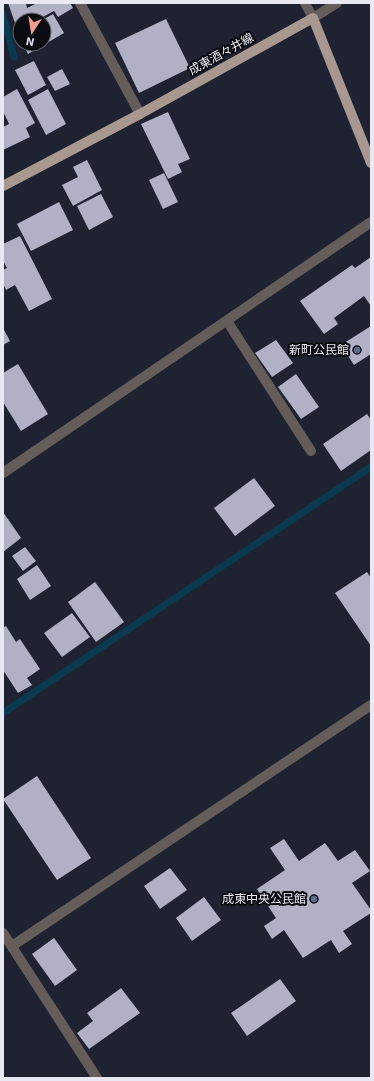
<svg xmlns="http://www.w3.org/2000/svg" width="374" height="1081" font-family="'Exo 2','Noto Sans JP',sans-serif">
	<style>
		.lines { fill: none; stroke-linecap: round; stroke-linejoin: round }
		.stream { stroke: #093a50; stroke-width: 7 }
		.building { fill: #b0b1c4 }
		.minor { stroke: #655d59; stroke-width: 10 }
		.tertiary { stroke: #655d59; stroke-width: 10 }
		.primary { stroke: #a8988f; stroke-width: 10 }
		.service-dot { fill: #5c6f8a; stroke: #0b0c12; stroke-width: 1.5 }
		.labels { text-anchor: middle; stroke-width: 4; stroke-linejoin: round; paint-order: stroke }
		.street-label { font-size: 12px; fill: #e8e9f3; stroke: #0b0c12 }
		.poi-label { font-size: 12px; fill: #e8e9f3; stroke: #0b0c12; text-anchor: end }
	</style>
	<rect width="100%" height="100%" fill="#1f2230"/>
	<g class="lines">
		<g class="stream">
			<polyline points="3,14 14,57"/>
			<polyline points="3,713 371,467"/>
		</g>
	</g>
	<g class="building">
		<polygon points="8,3 26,3 27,8 37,3 70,3 73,8 58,17 54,11 37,20 33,20 30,14 15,23"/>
		<polygon points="53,14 64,33 28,54 23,44 44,44 44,19"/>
		<polygon points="166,19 190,68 139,93 115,43"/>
		<polygon points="20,25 20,39 14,28"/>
		<polygon points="34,61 46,85 28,95 15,70"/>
		<polygon points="62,69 70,84 55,91 47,77"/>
		<polygon points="17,89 35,123 26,128 30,137 3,150 3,127 9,124 3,111 3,97"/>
		<polygon points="48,89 66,124 46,135 28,100"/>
		<polygon points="168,112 190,159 178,164 182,172 168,179 141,124"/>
		<polygon points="87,160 102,190 73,206 62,185 78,177 73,167"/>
		<polygon points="164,173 178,202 163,209 149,180"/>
		<polygon points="101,194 113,217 89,230 77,206"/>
		<polygon points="59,202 73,230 31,251 17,224"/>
		<polygon points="20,236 52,299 29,311 15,285 6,290 3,283 3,270 7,268 3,261 3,244"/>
		<polygon points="371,257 371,306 364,296 334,318 338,324 324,334 300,301 352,265 355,268"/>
		<polygon points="371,326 371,354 354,365 341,345"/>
		<polygon points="3,328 10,341 3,345"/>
		<polygon points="276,340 293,363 272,377 255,353"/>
		<polygon points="18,364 48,414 21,431 3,402 3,373"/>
		<polygon points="296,374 319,407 301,419 278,387"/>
		<polygon points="367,414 371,420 371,450 341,471 323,444"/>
		<polygon points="254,478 275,506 235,536 214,508"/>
		<polygon points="3,512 21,538 3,552"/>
		<polygon points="25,547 36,561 23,571 12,556"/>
		<polygon points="37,565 51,586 30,600 17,579"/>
		<polygon points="367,572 371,578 371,646 335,593"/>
		<polygon points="95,582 124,622 96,642 68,602"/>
		<polygon points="72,613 90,637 62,657 44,633"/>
		<polygon points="6,626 16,642 20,639 40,669 27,678 32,685 18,693 3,670 3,628"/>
		<polygon points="37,776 91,858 57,880 3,799"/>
		<polygon points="284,839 299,861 325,843 338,861 355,850 370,871 352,883 371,910 371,913 343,931 352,944 339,953 331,940 303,958 284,930 272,939 264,926 276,918 257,889 285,870 270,848"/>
		<polygon points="170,868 187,890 160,909 144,886"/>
		<polygon points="204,897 221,920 192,941 176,918"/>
		<polygon points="54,938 77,970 55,986 32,954"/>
		<polygon points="280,979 296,1001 247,1036 231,1013"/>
		<polygon points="121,988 140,1013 89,1049 77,1033 93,1021 87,1013"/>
	</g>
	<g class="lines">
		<g class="minor">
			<polyline points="80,3 140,114"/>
			<polyline points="227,321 311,451"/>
			<polyline points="3,473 371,222"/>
			<polyline points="3,933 97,1078"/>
			<polyline points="12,946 371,705"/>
		</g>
		<polyline class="tertiary" points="305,3 313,18 337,3"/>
		<polyline class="primary" points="3,186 140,114 313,18 371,163"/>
	</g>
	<g class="service-dot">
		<circle cx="357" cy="350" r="4"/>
		<circle cx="314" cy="899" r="4"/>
	</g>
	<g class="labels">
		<g class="street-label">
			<text transform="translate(221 54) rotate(-29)" y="4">成東酒々井線</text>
		</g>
		<g class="poi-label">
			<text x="349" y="354">新町公民館</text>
			<text x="306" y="903">成東中央公民館</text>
		</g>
	</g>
	<rect width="374" height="1081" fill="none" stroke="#e8e9f3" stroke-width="8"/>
	<g transform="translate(32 32) rotate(192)"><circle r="19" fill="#0b0c12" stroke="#63646c"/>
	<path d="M0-3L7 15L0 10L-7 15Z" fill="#f59d8f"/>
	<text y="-6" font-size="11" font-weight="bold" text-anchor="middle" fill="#e8e9f3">N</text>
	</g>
</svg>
